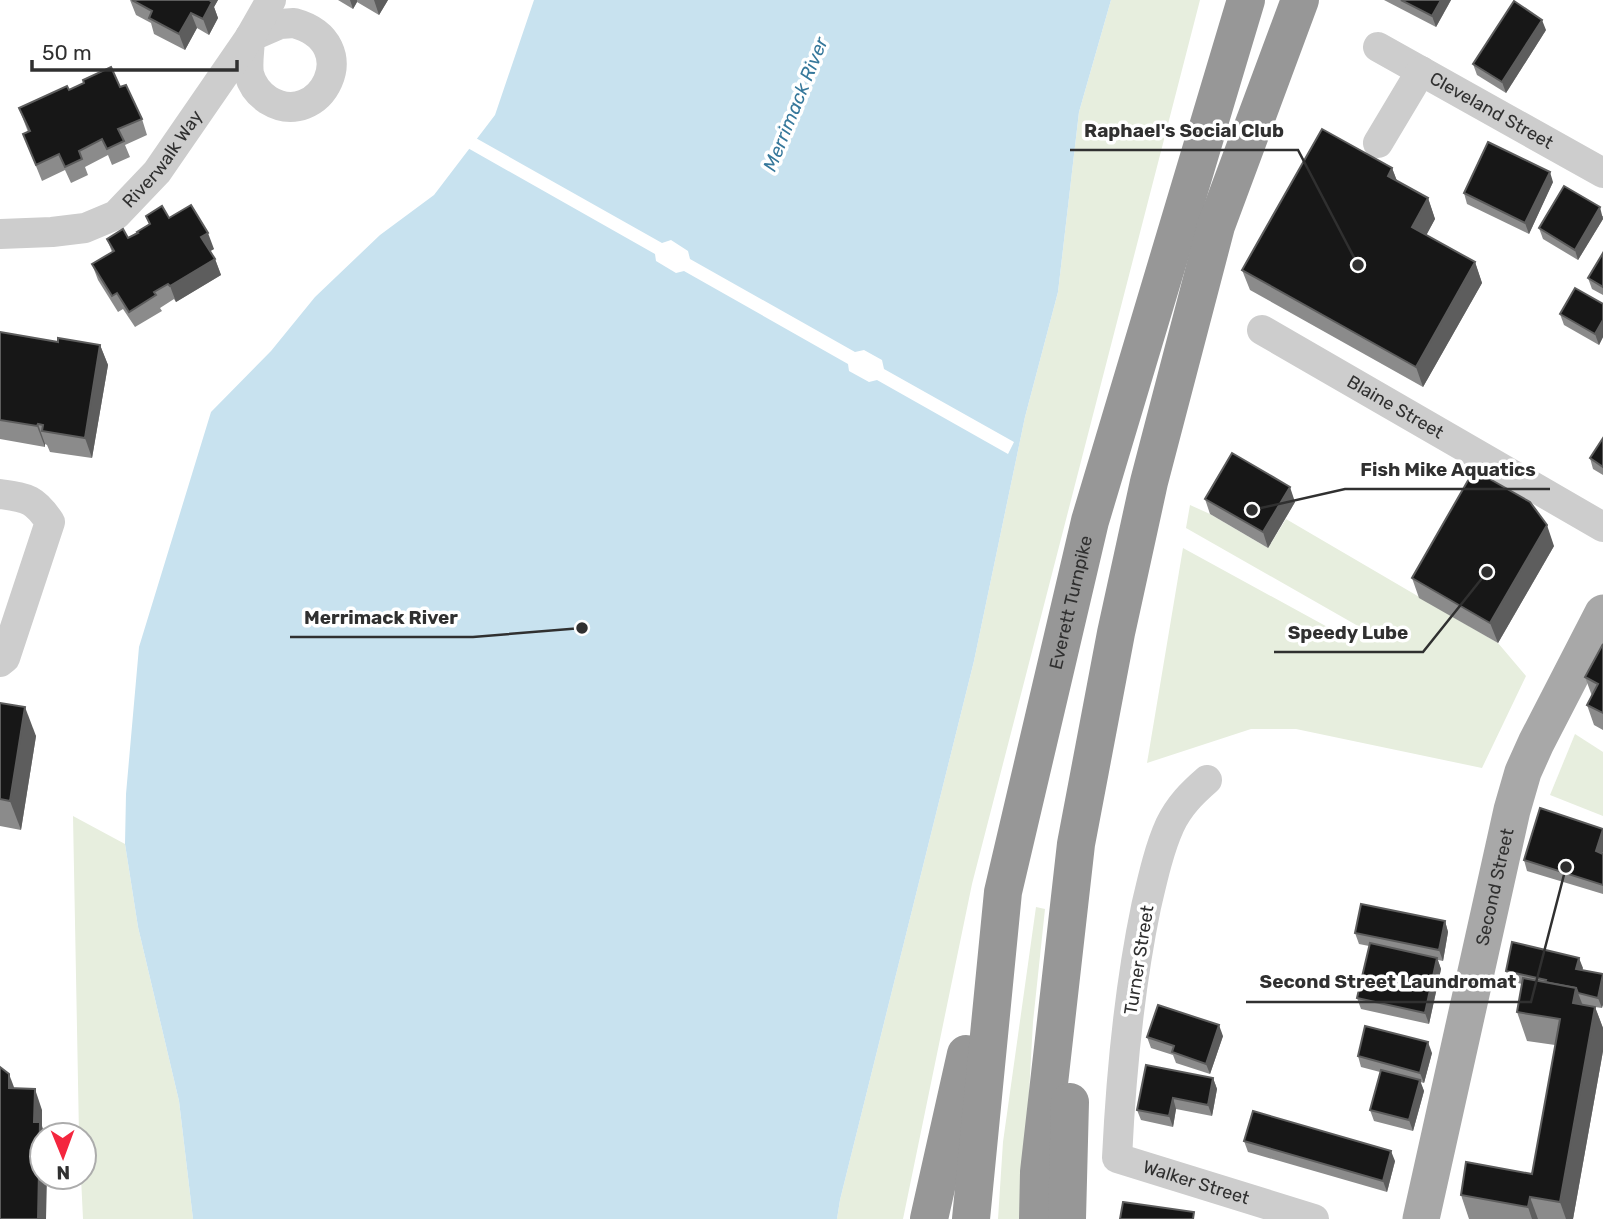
<svg xmlns="http://www.w3.org/2000/svg" width="1603" height="1219" font-family="Rubik,sans-serif">
	<style>
		.green { fill: #e7eede }
		.water { fill: #c8e2ef }
		.pier { fill: #fff }
		.lines { fill: none; stroke-linecap: round; stroke-linejoin: round }
		.minor { stroke: #cdcdcd; stroke-width: 30 }
		.major { stroke: #a8a8a8; stroke-width: 37 }
		.highway { stroke: #979797; stroke-width: 38 }
		.wall { fill: #8b8b8b }
		.shaded-wall { fill: #5d5d5d }
		.building { fill: #171717; stroke: #5d5d5d; stroke-width: 2 }
		.labels { text-anchor: middle; stroke-width: 7; stroke-linejoin: round; paint-order: stroke }
		.street-label { font-size: 18px; fill: #303030; stroke: #fff }
		.water-label { font-size: 19px; font-style: italic; fill: #36789b; stroke: #fff }
		.leader { fill: none; stroke: #303030; stroke-width: 2.5 }
		.callout-dot { fill: #303030; stroke: #fff; stroke-width: 2.5 }
		.callout-label { font-size: 19px; text-anchor: middle; font-weight: bold; fill: #303030; stroke: #fff; stroke-width: 7; stroke-linejoin: round; paint-order: stroke }
	</style>
	<rect width="100%" height="100%" fill="#fff"/>
	<g class="green">
		<polygon points="1111,0 1200,0 972,884 903,1219 837,1219 840,1200 974,661 1025,417 1058,292 1079,112"/>
		<polygon points="1190,505 1210,514 1268,548 1286,519 1498,643 1526,676 1482,768 1296,729 1251,729 1147,763 1183,548 1353,641 1358,626 1186,528"/>
		<polygon points="1575,734 1603,752 1603,816 1550,795"/>
		<polygon points="73,816 125,844 138,927 179,1101 193,1219 83,1219 81,1177 84,1177 84,1135 79,1135"/>
		<polygon points="1036,907 1045,909 1033,1022 1022,1219 998,1219 1003,1142"/>
	</g>
	<polygon class="water" points="534,0 1111,0 1079,112 1058,292 1025,417 974,661 840,1200 837,1219 193,1219 179,1101 138,927 125,844 126,794 139,647 211,412 271,351 315,297 380,235 434,195 495,115"/>
	<polygon class="pier" points="474,137 662,243 671,240 688,251 690,259 855,352 864,350 882,360 884,369 1014,442 1008,454 877,380 869,382 849,371 848,364 684,271 676,273 656,261 655,254 466,147"/>
	<g class="lines">
		<g class="minor">
			<path d="M294,23c73,20 26,109 -26,77 -9,-6 -16,-15 -19,-26 -2,-12 1,-25 1,-37l30,-13z"/>
			<path id="s1" d="M1378,47l225,126"/>
			<polyline points="1378,143 1421,71"/>
			<path id="s2" d="M0,234l52,-2 33,-4 31,-13 41,-43 93,-135 21,-37"/>
			<path id="s3" d="M1262,330l341,197"/>
			<path d="M0,494c27,4 34,4 50,28l-45,136 -5,4"/>
			<path id="s4" d="M1207,780c-15,13 -28,26 -37,45 -11,24 -18,56 -24,82 -17,82 -25,167 -29,251l197,61"/>
		</g>
		<path class="major" id="s5" d="M1421,1219l91,-409 11,-38 13,-29 67,-130"/>
		<g class="highway">
			<polyline points="929,1219 966,1054"/>
			<path id="s6" d="M971,1219l32,-327 87,-371 156,-521"/>
			<polyline points="1038,1219 1039,1172 1076,844 1116,633 1149,482 1216,226 1300,0"/>
			<polyline points="1067,1219 1070,1102"/>
		</g>
	</g>
	<g class="wall">
		<polygon points="130,0 218,0 214,7 218,18 209,35 197,28 185,50 154,34 151,23 136,15"/>
		<polygon points="338,0 388,0 379,15 357,2 353,9"/>
		<polygon points="1384,0 1451,0 1436,27"/>
		<polygon points="1546,30 1506,93 1477,75 1473,64"/>
		<polygon points="120,87 142,119 147,135 125,145 130,157 112,165 108,155 85,167 88,175 71,183 65,170 42,181 23,134 28,132 19,108 69,90"/>
		<polygon points="1392,168 1397,181 1428,198 1435,219 1426,235 1475,262 1482,283 1423,387 1250,290 1242,270"/>
		<polygon points="1553,182 1529,234 1467,204 1464,193"/>
		<polygon points="146,216 169,218 214,249 210,251 215,259 221,275 176,302 174,299 160,308 162,311 135,327 123,309 118,312 98,280 92,264 112,252 107,239 128,238 149,224"/>
		<polygon points="1603,216 1603,219 1578,260 1543,239 1539,228"/>
		<polygon points="1603,253 1603,295 1592,289 1588,278"/>
		<polygon points="1603,304 1603,337 1599,345 1564,325 1560,314"/>
		<polygon points="0,332 58,342 100,345 108,365 92,458 50,452 47,445 45,444 45,447 0,439"/>
		<polygon points="1603,438 1603,475 1593,469 1590,458"/>
		<polygon points="1205,499 1295,502 1268,548 1210,514"/>
		<polygon points="1554,546 1498,643 1419,598 1412,578"/>
		<polygon points="1603,644 1603,730 1594,725 1587,705 1592,696 1585,677"/>
		<polygon points="0,703 36,736 21,830 0,826"/>
		<polygon points="1603,854 1603,894 1527,871 1524,860"/>
		<polygon points="1445,921 1448,932 1443,961 1438,960 1441,969 1429,1024 1361,1009 1357,998 1369,946 1359,944 1355,933"/>
		<polygon points="1579,958 1582,970 1603,974 1602,1008 1595,1007 1603,1028 1603,1051 1573,1219 1469,1219 1461,1195 1532,1174 1555,1045 1527,1041 1517,1012 1522,984 1510,981 1506,971"/>
		<polygon points="1223,1036 1210,1074 1176,1063 1173,1055 1151,1048 1147,1037"/>
		<polygon points="1432,1053 1424,1083 1420,1082 1424,1091 1413,1131 1374,1121 1370,1110 1380,1072 1361,1067 1358,1056"/>
		<polygon points="1213,1078 1217,1089 1212,1116 1176,1109 1173,1127 1141,1120 1137,1110"/>
		<polygon points="1244,1141 1395,1161 1387,1192 1248,1152"/>
	</g>
	<g class="shaded-wall">
		<polygon points="205,0 218,0 214,7 218,18 209,35 203,19"/>
		<polygon points="350,0 357,0 357,2 353,9"/>
		<polygon points="374,0 388,0 379,15"/>
		<polygon points="1441,0 1451,0 1436,27 1432,16"/>
		<polygon points="191,13 197,28 185,50 179,34"/>
		<polygon points="1542,20 1546,30 1506,93 1502,82"/>
		<polygon points="1392,168 1400,189 1388,176"/>
		<polygon points="1550,172 1553,182 1529,234 1525,223"/>
		<polygon points="1428,198 1435,219 1420,247 1412,227"/>
		<polygon points="1600,207 1603,219 1578,260 1575,250"/>
		<polygon points="208,233 214,249 207,253 201,237"/>
		<polygon points="215,259 221,275 176,302 170,286"/>
		<polygon points="1475,262 1482,283 1423,387 1416,367"/>
		<polygon points="1603,320 1603,337 1599,345 1595,334"/>
		<polygon points="100,345 108,365 92,458 85,438"/>
		<polygon points="38,424 45,444 45,447 37,426"/>
		<polygon points="1290,487 1295,502 1268,548 1263,532"/>
		<polygon points="1547,525 1554,546 1498,643 1490,623"/>
		<polygon points="25,707 36,736 21,830 10,801"/>
		<polygon points="1603,829 1603,852 1600,862 1596,851"/>
		<polygon points="1445,921 1448,932 1443,961 1439,950"/>
		<polygon points="1437,958 1441,969 1429,1024 1425,1013"/>
		<polygon points="1579,958 1583,968 1580,979 1576,969"/>
		<polygon points="1603,977 1603,1005 1602,1008 1598,998"/>
		<polygon points="1576,988 1587,1016 1573,1003"/>
		<polygon points="1595,1007 1603,1028 1603,1051 1573,1219 1566,1219 1560,1202"/>
		<polygon points="1219,1025 1223,1036 1210,1074 1206,1064"/>
		<polygon points="1428,1042 1432,1053 1424,1083 1420,1073"/>
		<polygon points="9,1074 17,1095 9,1088"/>
		<polygon points="1213,1078 1217,1089 1212,1116 1208,1105"/>
		<polygon points="1420,1080 1424,1091 1413,1131 1409,1120"/>
		<polygon points="35,1089 42,1110 42,1126 45,1135 42,1135 42,1177 47,1177 46,1219 38,1219 34,1122"/>
		<polygon points="1173,1098 1176,1109 1173,1127 1169,1116"/>
		<polygon points="1391,1151 1395,1161 1387,1192 1383,1181"/>
		<polygon points="1530,1197 1538,1219 1532,1219 1528,1207"/>
	</g>
	<g class="building">
		<polygon points="132,0 209,0 212,2 203,19 191,13 179,34 149,18 152,11"/>
		<polygon points="1401,0 1441,0 1432,16"/>
		<polygon points="1514,1 1542,20 1502,82 1473,64"/>
		<polygon points="111,67 120,87 126,85 142,119 118,129 124,141 107,149 102,139 79,151 82,159 65,167 59,154 36,165 23,134 30,131 19,108 67,86 69,90 84,83 83,80"/>
		<polygon points="1322,129 1392,168 1388,176 1428,198 1412,227 1475,262 1416,367 1242,270"/>
		<polygon points="1488,142 1550,172 1525,223 1464,193"/>
		<polygon points="1564,186 1600,207 1575,250 1539,228"/>
		<polygon points="191,205 208,233 201,237 215,259 170,286 168,284 154,292 156,295 129,312 117,293 112,296 92,264 114,251 107,239 123,229 128,238 138,233 137,232 150,224 146,216 162,206 169,218"/>
		<polygon points="1603,253 1603,287 1588,278"/>
		<polygon points="1575,288 1603,304 1603,320 1595,334 1560,314"/>
		<polygon points="0,332 58,342 58,338 100,345 85,438 42,431 43,425 38,424 37,426 0,420"/>
		<polygon points="1603,438 1603,467 1590,458"/>
		<polygon points="1232,453 1290,487 1263,532 1205,499"/>
		<polygon points="1474,470 1530,502 1547,525 1490,623 1412,578"/>
		<polygon points="1603,644 1603,713 1587,705 1598,684 1585,677"/>
		<polygon points="0,703 25,707 10,801 0,799"/>
		<polygon points="1540,808 1603,829 1596,851 1603,854 1603,885 1524,860"/>
		<polygon points="1361,904 1445,921 1439,950 1355,933"/>
		<polygon points="1512,942 1579,958 1576,969 1603,974 1598,998 1578,993 1576,988 1545,982 1546,980 1506,971"/>
		<polygon points="1370,943 1437,958 1425,1013 1357,998"/>
		<polygon points="1523,978 1576,988 1573,1003 1595,1007 1560,1202 1530,1197 1528,1207 1461,1195 1466,1162 1532,1174 1560,1019 1517,1012"/>
		<polygon points="1158,1005 1219,1025 1206,1064 1172,1052 1174,1046 1147,1037"/>
		<polygon points="1365,1026 1428,1042 1420,1073 1358,1056"/>
		<polygon points="1146,1065 1213,1078 1208,1105 1173,1098 1169,1116 1137,1110"/>
		<polygon points="0,1067 9,1074 9,1088 35,1089 34,1122 40,1122 38,1219 0,1219"/>
		<polygon points="1381,1070 1420,1080 1409,1120 1370,1110"/>
		<polygon points="1253,1111 1391,1151 1383,1181 1244,1141"/>
		<polygon points="1123,1202 1194,1212 1193,1219 1120,1219"/>
	</g>
	<g class="labels">
		<g class="street-label">
			<text dy="6" stroke="none"><textPath href="#s1" startOffset="130">Cleveland Street</textPath></text>
			<text dy="6" stroke="none"><textPath href="#s2" startOffset="192">Riverwalk Way</textPath></text>
			<text dy="6" stroke="none"><textPath href="#s3" startOffset="154">Blaine Street</textPath></text>
			<text dy="6" stroke="none"><textPath href="#s6" startOffset="626">Everett Turnpike</textPath></text>
			<text dy="6" stroke="none"><textPath href="#s5" startOffset="340">Second Street</textPath></text>
			<text transform="translate(1139 960) rotate(-81)" y="6">Turner Street</text>
			<text dy="6" stroke="none"><textPath href="#s4" startOffset="480">Walker Street</textPath></text>
		</g>
		<g class="water-label">
			<text transform="translate(795 104) rotate(-68)" y="7">Merrimack River</text>
		</g>
	</g>
	<path class="leader" d="M1358 265L1298 150H1070M1252 510L1345 489H1550M582 628L473 637H290M1487 572L1423 652H1274M1566 867L1531 1002H1246"/>
	<g class="callout-dot">
		<circle cx="1358" cy="265" r="7"/>
		<circle cx="1252" cy="510" r="7"/>
		<circle cx="582" cy="628" r="7"/>
		<circle cx="1487" cy="572" r="7"/>
		<circle cx="1566" cy="867" r="7"/>
	</g>
	<g class="callout-label">
		<text x="1184" y="137">Raphael's Social Club</text>
		<text x="1448" y="476">Fish Mike Aquatics</text>
		<text x="381" y="624">Merrimack River</text>
		<text x="1348" y="639">Speedy Lube</text>
		<text x="1388" y="988">Second Street Laundromat</text>
	</g>
	<g transform="translate(63 1156) rotate(179)"><circle r="33" fill="#ffffff" stroke="#acacac" stroke-width="2"/>
	<path d="M0-5L12 26L0 18L-12 26Z" fill="#f4263e"/>
	<text y="-10" font-size="19" font-weight="bold" text-anchor="middle" fill="#303030">N</text>
	</g>
	<path d="M32 60v10h205v-10" fill="none" stroke="#303030" stroke-width="3.5"/>
	<text x="42" y="60" font-size="21" fill="#303030" stroke="#ffffff" stroke-width="5" paint-order="stroke">50 m</text>
</svg>
